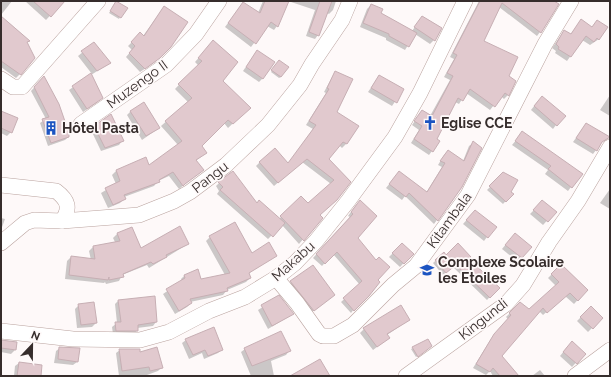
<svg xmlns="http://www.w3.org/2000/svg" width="611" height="377" font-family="Raleway,sans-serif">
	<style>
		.shadow { fill: #0003 }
		.building { fill: #e1c9ce; stroke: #c7afb4 }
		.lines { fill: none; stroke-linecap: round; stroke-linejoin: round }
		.street-casing { stroke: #baa39f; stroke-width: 16 }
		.street { stroke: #fff; stroke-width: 15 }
		.labels { text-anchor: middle; stroke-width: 3.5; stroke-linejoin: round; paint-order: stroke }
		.street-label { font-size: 14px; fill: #362d2c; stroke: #fef9f9 }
		.poi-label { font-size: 14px; font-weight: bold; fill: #362d2c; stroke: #fef9f9; text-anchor: start }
	</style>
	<rect width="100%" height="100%" fill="#fef9f9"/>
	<g class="shadow">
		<polygon points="1,1 12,1 1,15"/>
		<polygon points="25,1 61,1 63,2 46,20"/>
		<polygon points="263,1 336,1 333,10 329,14 327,13 318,35 315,39 306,36 315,10 288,1 277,26 274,30 267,26 251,47 225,27 240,7 258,13"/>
		<polygon points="479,1 553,1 540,32 537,36 499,7 483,41 508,77 508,95 504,99 501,96 490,110 466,93 459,104 455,102 436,139 432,151 429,155 411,143 419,130 412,125 422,111 430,116 450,80 444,77 454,59 450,57"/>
		<polygon points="115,3 120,17 119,19 109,13"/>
		<polygon points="371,5 380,14 412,31 422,17 434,40 430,44 415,34 405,50 386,40 386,38 360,27 367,9"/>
		<polygon points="164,7 170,46 155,62 140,72 126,57 132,50 128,46 140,34 143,36"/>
		<polygon points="581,21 591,28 597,21 599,39 590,45 582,40 567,61 555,53 556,51 552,48 564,31 570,35"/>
		<polygon points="1,37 26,43 20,74 16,78 1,67"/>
		<polygon points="94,43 110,63 91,75 98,102 83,112 69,90 92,74 78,56"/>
		<polygon points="209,46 221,81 249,108 228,128 224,123 201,146 201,157 195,161 202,170 179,189 169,176 158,181 154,186 124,197 124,199 120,203 108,208 101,193 116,184 112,175 116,171 148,167 178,145 161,126 188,102 175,89 198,65 195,62"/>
		<polygon points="257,51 263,78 259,82 243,71"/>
		<polygon points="277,63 281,77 279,78 271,72"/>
		<polygon points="335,72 335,112 357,127 346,144 342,148 339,145 328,159 350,182 318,215 321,218 299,244 282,225 268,239 217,194 219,191 216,186 219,183 279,219 301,197 308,205 331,184 302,162 274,186 256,166 260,162 288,164 313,129 306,125 326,93 324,92"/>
		<polygon points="379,76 403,90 392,106 368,92"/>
		<polygon points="44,77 68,137 65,140 48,146 40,123 46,119 31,91"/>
		<polygon points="610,95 610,116 600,110"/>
		<polygon points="538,101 556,125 553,129 531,110"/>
		<polygon points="131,111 159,128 142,140 127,115"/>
		<polygon points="1,112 11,132 7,136 1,133"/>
		<polygon points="586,124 609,138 602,142 593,154 573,142"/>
		<polygon points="95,126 122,141 119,145 101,151 91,130"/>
		<polygon points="523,132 571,187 568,191 545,174 548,170 512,145"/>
		<polygon points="473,143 461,187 434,224 405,196 402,200 386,188 399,172 426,193 442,167 438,165 444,155 448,151 463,161 469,146"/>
		<polygon points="504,173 512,194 503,204 487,190"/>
		<polygon points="610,189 610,209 600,203"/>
		<polygon points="356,205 356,238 376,280 351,313 341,302 360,285 333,254 322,266 313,258 350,217 348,216"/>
		<polygon points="539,205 555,212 543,225 530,214"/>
		<polygon points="471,215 487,237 484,241 463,224"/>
		<polygon points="1,218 5,219 1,230"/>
		<polygon points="132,228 141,249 188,244 149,268 147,265 122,275 119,281 106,284 105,282 104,283 65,279 67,261 71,257 91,260 89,251 93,247 115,242 113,238 117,234"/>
		<polygon points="210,237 252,254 276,255 248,274 250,278 246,282 227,290 223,295 190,302 191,303 187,307 175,314 163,294 182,281 181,279 185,275 201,280 225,275 206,241"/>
		<polygon points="511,238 530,247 517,261 502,249"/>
		<polygon points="402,244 412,254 400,267 389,257"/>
		<polygon points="444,253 446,256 468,259 498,288 487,300 453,267 443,275 433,263"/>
		<polygon points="561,265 587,290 574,304 565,296 543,315 539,311 501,356 517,376 493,376 490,371 486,375 473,368 491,339 508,319 506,317 520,303 529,310 556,286 548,278"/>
		<polygon points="291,282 334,295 309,314 287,286"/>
		<polygon points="154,297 156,322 153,326 137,328 137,331 133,334 113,334 112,327 117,323 115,304 119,300"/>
		<polygon points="279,297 293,314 268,329 258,310"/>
		<polygon points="79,305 96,323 92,327 77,328 75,309"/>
		<polygon points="591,307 602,318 588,332 577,321"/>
		<polygon points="409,320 387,335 385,341 373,350 360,333 364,329"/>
		<polygon points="1,340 15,350 11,354 1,352"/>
		<polygon points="186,340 222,349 218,353 204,359 202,353 189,359 182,343"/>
		<polygon points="568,346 584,354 572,367 560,356"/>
		<polygon points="60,348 77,362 73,365 54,363 56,351"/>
		<polygon points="413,348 429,348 416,357 411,349"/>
		<polygon points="245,349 289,351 286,355 271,361 274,376 251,376 241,352"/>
		<polygon points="120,350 140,354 162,367 158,371 147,375 147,376 119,376 116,353"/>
		<polygon points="19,363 40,376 14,376 15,366"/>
		<polygon points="540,370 545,376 532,376"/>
	</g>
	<g class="building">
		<polygon points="33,1 65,1 51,17"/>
		<polygon points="116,1 128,8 121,18 110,11"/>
		<polygon points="265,1 289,1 278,27 271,22 256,44 228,23 243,2 260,13"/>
		<polygon points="320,1 332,1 319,36 309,32"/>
		<polygon points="480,1 554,1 559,4 541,33 502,3 484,41 518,57 509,76 516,81 509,96 505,93 495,107 470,89 463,101 458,98 437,139 440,141 433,152 414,139 422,126 414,121 422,110 432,116 453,76 447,73 457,55 453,53"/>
		<polygon points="371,4 383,9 381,13 417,33 409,47 389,36 389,34 363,23"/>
		<polygon points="164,6 188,22 171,47 160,58 145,69 129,53 135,46 131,42 140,32 144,36"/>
		<polygon points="1,16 30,41 27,42 35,58 21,75 1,61"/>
		<polygon points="422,16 442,28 435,41 414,27"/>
		<polygon points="581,19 592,27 597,20 608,27 599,40 597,38 594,42 586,36 571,57 558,49 559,47 556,44 564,30 571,34"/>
		<polygon points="213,40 238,62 223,81 251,108 233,124 228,120 202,146 207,153 196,160 204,170 185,184 183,186 173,172 159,180 160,182 124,195 126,199 113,205 105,188 120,181 116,170 146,157 149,165 182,141 165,121 192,98 178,84 202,61 198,58"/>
		<polygon points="94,42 111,63 97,71 81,51"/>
		<polygon points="257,50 275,62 263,79 246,67"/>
		<polygon points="279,60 289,67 281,77 271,70"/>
		<polygon points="335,71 353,79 337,112 359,126 347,144 343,142 329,159 351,182 337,200 320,215 323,218 304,241 280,216 301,196 308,203 334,180 307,159 278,183 259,162 275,148 288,163 316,125 309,121 329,89 327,88"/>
		<polygon points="91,73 103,98 87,109 72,86"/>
		<polygon points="379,75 404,89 397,103 371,88"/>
		<polygon points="44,76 59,104 69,133 69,137 51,143 42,119 49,117 34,87"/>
		<polygon points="542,96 566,116 557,126 534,106"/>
		<polygon points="144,102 160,128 146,136 130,111"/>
		<polygon points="1,111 18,118 12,133 1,128"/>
		<polygon points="111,114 124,141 105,148 94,126"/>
		<polygon points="586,123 610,137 602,142 597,151 576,138"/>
		<polygon points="522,131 583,174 572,188 548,169 551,166 515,141"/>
		<polygon points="473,141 482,148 462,187 438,221 409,193 406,197 389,184 399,171 427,192 445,163 440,161 448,150 464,161"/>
		<polygon points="233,171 257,203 259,200 285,223 273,237 220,190 223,187 218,182"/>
		<polygon points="503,172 518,180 511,192 514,194 506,202 489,186"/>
		<polygon points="360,200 377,216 358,238 376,260 379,257 390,267 378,280 380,282 369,296 354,311 343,298 362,281 337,252 325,264 316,254 353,214 351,212"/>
		<polygon points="542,200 557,212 548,222 533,210"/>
		<polygon points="475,210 497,227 488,238 466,220"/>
		<polygon points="235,222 252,253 269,242 277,256 249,273 251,278 227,288 228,291 190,299 192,303 179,311 166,289 185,278 184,275 198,269 201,279 230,273 209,236"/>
		<polygon points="180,226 189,244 166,255 167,257 153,264 151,262 123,274 124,277 109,280 109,277 108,280 69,275 71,256 95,259 93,246 120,241 117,233 132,227 141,248"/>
		<polygon points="515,233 532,247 522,258 505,245"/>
		<polygon points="402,243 414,254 404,264 392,253"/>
		<polygon points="458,243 471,257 469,259 500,288 490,298 456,265 446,273 435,260 444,252 446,255"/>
		<polygon points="561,264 588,290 578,301 570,293 547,313 543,308 502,356 519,376 500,376 493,368 490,372 476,364 494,334 511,315 509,313 520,302 529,309 559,282 551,274"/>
		<polygon points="313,265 335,295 314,311 290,281"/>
		<polygon points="279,295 294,314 272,326 261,305"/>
		<polygon points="155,296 157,322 138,325 138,331 116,331 115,322 121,322 118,300"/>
		<polygon points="94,302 97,323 81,325 78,304"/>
		<polygon points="401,305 410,320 387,334 390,338 377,347 363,328"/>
		<polygon points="591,306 603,318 593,329 580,317"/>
		<polygon points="214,327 223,350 208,356 205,350 193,355 185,339"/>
		<polygon points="281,331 291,351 252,366 244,348"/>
		<polygon points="428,339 432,346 418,357 412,347"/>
		<polygon points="1,340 17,342 16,350 1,348"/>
		<polygon points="572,341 586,354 577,364 563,352"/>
		<polygon points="59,347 80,348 78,362 58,359"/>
		<polygon points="157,347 163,368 150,371 149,367 122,371 119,349 140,349 140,352"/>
		<polygon points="320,359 330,376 290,376"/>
		<polygon points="19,362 42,365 41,376 17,376"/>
	</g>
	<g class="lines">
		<defs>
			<g id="street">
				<polyline points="1,79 13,87 22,87 98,1"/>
				<polyline points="81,124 166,65 196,34 219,1"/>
				<path d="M1,185l55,6c12,9 15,17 6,30"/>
				<polyline points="1,243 25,223 34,220 62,221 139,215 174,201 190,192 226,165 268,125 300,85 312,64 342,20 350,1"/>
				<polyline points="276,278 297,303 319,334 323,336 334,336 353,325 393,285 416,266 468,195 545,44 571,1"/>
				<polyline points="1,331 73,339 140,340 169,332 209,311 245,297 276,278 295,263 316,241 348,201 395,137 420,93 465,1"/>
				<polyline points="406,376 506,304 523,285 549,242 578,201 610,147"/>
				<polyline points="575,376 610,350"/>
			</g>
		</defs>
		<use href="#street" class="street-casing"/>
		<use href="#street" class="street"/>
	</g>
	<defs>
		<symbol id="church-bare" viewBox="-9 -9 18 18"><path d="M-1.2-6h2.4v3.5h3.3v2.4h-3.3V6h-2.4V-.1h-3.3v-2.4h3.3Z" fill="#1c54c1" stroke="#fef9f9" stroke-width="2.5" paint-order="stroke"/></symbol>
		<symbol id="building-bare" viewBox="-9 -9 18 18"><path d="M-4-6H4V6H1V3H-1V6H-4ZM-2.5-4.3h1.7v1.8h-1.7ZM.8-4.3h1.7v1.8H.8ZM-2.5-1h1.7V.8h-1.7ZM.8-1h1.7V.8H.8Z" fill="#1c54c1" stroke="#fef9f9" stroke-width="2.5" paint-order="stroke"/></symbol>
		<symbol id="school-bare" viewBox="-9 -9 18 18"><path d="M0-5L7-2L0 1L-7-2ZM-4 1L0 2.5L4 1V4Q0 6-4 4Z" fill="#1c54c1" stroke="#fef9f9" stroke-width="2.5" paint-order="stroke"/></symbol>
	</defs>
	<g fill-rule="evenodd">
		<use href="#church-bare" x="420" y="113" width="20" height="20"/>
		<use href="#building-bare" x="41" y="118" width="20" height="20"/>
		<use href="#school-bare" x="417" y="260" width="20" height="20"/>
	</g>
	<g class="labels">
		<g class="street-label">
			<text transform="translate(137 84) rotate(-36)" y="5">Muzengo II</text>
			<text transform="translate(210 177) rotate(-38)" y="5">Pangu</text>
			<text transform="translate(449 220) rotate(-54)" y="5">Kitambala</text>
			<text transform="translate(293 261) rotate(-42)" y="5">Makabu</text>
			<text transform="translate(483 319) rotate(-38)" y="5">Kingundi</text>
		</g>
		<g class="poi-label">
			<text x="441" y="128">Eglise CCE</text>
			<text x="62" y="133">Hôtel Pasta</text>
			<text x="438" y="267">Complexe Scolaire<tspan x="438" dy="16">les Etoiles</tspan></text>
		</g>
	</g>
	<rect width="611" height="377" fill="none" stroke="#362d2c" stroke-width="4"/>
	<g transform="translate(32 345) rotate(22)" stroke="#fef9f9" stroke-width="3" paint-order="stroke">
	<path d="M0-3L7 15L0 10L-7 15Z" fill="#362d2c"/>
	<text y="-6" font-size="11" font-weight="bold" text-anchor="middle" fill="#362d2c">N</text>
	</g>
</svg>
